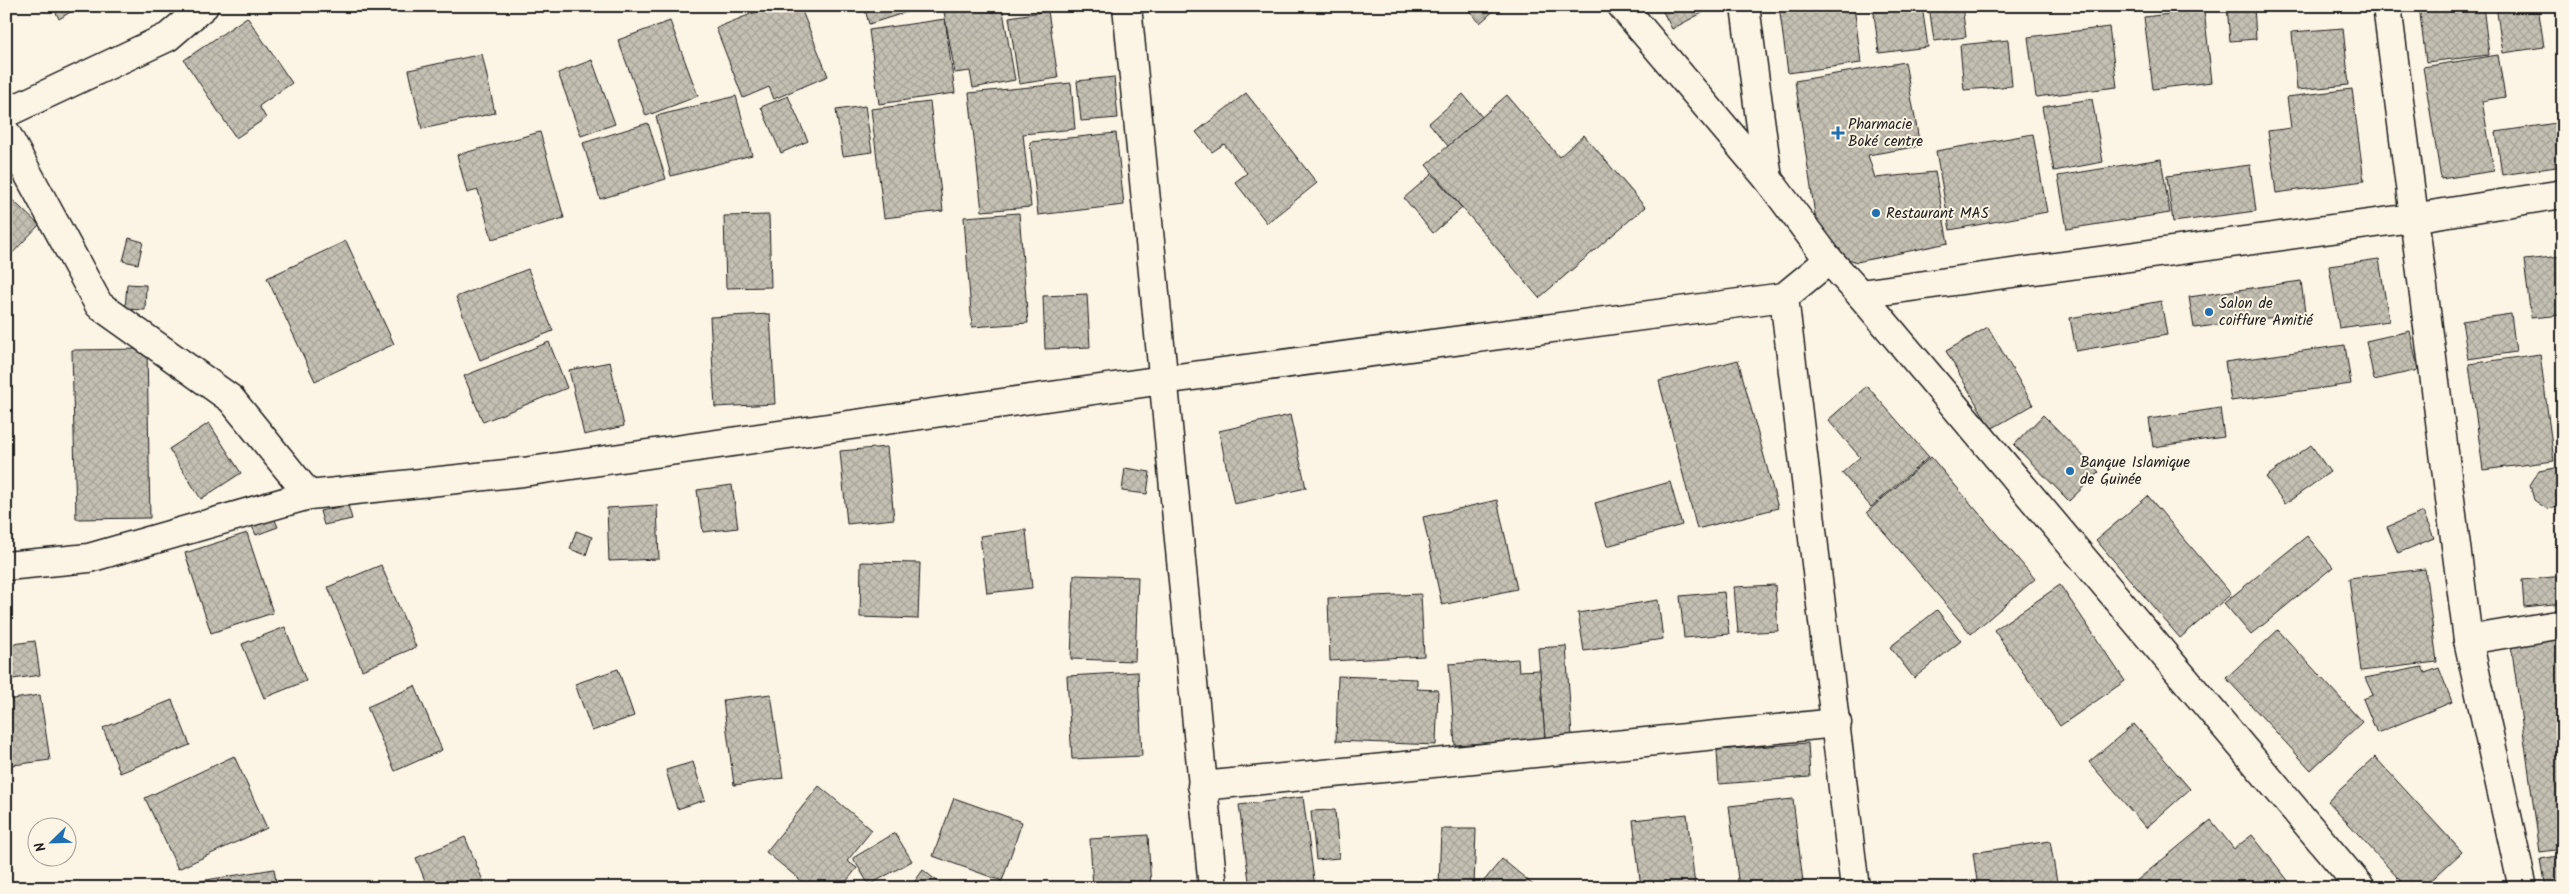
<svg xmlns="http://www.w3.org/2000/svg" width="2569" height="894" font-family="Kalam,sans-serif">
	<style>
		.building { fill: url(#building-cross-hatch); stroke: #1c1c1c }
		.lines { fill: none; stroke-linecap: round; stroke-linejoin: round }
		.minor-casing { stroke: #1c1c1c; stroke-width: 31 }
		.highway-casing { stroke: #1c1c1c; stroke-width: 31 }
		.minor { stroke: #fcf5e5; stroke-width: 28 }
		.highway { stroke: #fcf5e5; stroke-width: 28 }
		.poi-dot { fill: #1f6fb2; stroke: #fcf5e5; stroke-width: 2 }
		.labels { text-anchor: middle; stroke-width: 4; stroke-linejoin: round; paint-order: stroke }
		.poi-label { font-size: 15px; fill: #1c1c1c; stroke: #fcf5e5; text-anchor: start }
	</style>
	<defs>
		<pattern id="building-cross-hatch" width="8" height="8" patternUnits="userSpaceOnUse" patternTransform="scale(1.25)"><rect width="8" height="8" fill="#c4c0b3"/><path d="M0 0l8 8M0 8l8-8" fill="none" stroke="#a8a499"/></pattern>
	</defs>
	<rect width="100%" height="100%" fill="#fcf5e5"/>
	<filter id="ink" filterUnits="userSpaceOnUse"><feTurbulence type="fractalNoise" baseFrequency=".02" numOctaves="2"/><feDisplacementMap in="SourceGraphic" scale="10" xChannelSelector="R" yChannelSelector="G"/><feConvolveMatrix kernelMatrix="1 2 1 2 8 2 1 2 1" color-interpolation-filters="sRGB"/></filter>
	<g filter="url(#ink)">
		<g class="building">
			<polygon points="53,6 80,6 59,19"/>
			<polygon points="771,6 800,6 828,76 774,99 769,87 743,98 716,28"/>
			<polygon points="864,6 926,6 869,24"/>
			<polygon points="974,6 1002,6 1015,80 973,88 970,71 955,73 944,12"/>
			<polygon points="1465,6 1499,6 1480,23"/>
			<polygon points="1660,6 1715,6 1672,29"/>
			<polygon points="1779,6 1854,6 1861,63 1788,73"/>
			<polygon points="1873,6 1922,6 1928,47 1879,53"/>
			<polygon points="1929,6 1962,6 1966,37 1934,41"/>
			<polygon points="2227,6 2254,6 2256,39 2230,41"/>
			<polygon points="2419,6 2483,6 2489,55 2426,62"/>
			<polygon points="2496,6 2538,6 2544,47 2503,53"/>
			<polygon points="2204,10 2212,82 2153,89 2144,17"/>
			<polygon points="1048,11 1058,78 1019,84 1009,17"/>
			<polygon points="247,17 292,83 259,106 266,118 236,138 184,60"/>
			<polygon points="945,19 955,93 879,104 869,30"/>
			<polygon points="670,21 698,96 646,116 618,40"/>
			<polygon points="2109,27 2117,87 2036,97 2028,37"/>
			<polygon points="2343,28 2349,85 2297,90 2292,32"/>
			<polygon points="2008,40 2012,86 1964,90 1960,45"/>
			<polygon points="482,54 495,113 422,129 409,70"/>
			<polygon points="2498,55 2505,97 2482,101 2494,171 2441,179 2423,67"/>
			<polygon points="592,60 615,124 581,136 558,73"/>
			<polygon points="1905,62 1920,146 1868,155 1875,178 1935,172 1948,243 1857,262 1834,254 1818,235 1795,81"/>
			<polygon points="1114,77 1118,118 1081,121 1077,81"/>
			<polygon points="1071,83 1075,129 1023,134 1031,207 982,211 969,93"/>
			<polygon points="2352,89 2364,181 2276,193 2268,131 2291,128 2287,97"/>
			<polygon points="1246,93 1317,183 1267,223 1235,182 1247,173 1224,144 1212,152 1196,132"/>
			<polygon points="1463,94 1482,117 1448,146 1429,123"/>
			<polygon points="1507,95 1559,157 1584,135 1645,207 1539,298 1426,165"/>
			<polygon points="736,96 752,155 671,176 656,116"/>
			<polygon points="788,96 808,141 781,153 761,107"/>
			<polygon points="2092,99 2103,162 2054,171 2042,107"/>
			<polygon points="930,102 943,211 884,218 871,109"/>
			<polygon points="865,106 872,152 843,156 836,110"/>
			<polygon points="2563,122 2563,166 2502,175 2496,132"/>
			<polygon points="648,123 666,179 600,199 583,143"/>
			<polygon points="540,132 564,218 492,239 478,190 467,193 457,155"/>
			<polygon points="1116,133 1124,205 1038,215 1030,142"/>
			<polygon points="2033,134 2047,212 1950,230 1936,151"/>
			<polygon points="2161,159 2170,213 2067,229 2058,176"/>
			<polygon points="2250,165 2256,211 2173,222 2167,176"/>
			<polygon points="1432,174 1462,208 1433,233 1404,198"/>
			<polygon points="6,194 39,225 6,260"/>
			<polygon points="1019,213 1028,323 972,327 964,217"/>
			<polygon points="769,215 771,287 726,288 724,216"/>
			<polygon points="129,238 143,242 138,264 123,261"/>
			<polygon points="346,241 394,344 315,381 267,278"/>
			<polygon points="2563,256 2563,315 2531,318 2524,260"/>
			<polygon points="2379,259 2389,321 2339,328 2329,266"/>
			<polygon points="528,269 553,331 480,360 456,297"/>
			<polygon points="2301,281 2305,313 2194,328 2189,297"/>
			<polygon points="127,284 146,285 145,310 125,309"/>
			<polygon points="1087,294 1090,347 1045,349 1043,296"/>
			<polygon points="2161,301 2167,335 2076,351 2070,318"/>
			<polygon points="770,314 775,404 715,407 710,317"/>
			<polygon points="2511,314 2516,352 2468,359 2462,321"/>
			<polygon points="1988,327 2033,405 1991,429 1946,351"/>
			<polygon points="2410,331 2418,370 2374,380 2366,341"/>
			<polygon points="549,342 567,388 483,422 464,376"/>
			<polygon points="2345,345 2351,384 2231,401 2225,362"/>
			<polygon points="147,349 150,518 76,519 72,350"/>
			<polygon points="2540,354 2554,461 2483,470 2469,364"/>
			<polygon points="1738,360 1778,508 1697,529 1659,381"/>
			<polygon points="610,362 624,426 584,435 569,370"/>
			<polygon points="1867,386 1929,457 1871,507 1842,473 1860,457 1828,420"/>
			<polygon points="2220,408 2224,437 2153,447 2149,419"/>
			<polygon points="1290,415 1306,488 1234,504 1219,431"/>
			<polygon points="2043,415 2099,472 2069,501 2014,445"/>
			<polygon points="209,423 241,473 201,499 169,449"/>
			<polygon points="2311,445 2330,472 2285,504 2266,477"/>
			<polygon points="887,447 894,519 847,524 840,451"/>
			<polygon points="1931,457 2035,579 1971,634 1867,512"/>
			<polygon points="1125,468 1150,472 1147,494 1122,491"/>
			<polygon points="2555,468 2563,472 2563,506 2547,509 2534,500 2530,485 2539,471"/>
			<polygon points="1670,482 1682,525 1607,546 1595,503"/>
			<polygon points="732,485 738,528 703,532 697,490"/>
			<polygon points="2148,496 2231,594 2180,638 2096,540"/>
			<polygon points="1497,500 1517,589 1442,605 1423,517"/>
			<polygon points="348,505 352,519 324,525 320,511"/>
			<polygon points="657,505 659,559 609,561 607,508"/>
			<polygon points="2423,512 2434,538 2398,553 2387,527"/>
			<polygon points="274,518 278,527 256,535 252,526"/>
			<polygon points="1026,530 1032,588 987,593 980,536"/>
			<polygon points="576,531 592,537 586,555 570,549"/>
			<polygon points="247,533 273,613 211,633 185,553"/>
			<polygon points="2307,536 2333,567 2251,635 2224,603"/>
			<polygon points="861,562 920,563 918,619 860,617"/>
			<polygon points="381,565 416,647 362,670 328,587"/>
			<polygon points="2425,569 2437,662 2361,671 2349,578"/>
			<polygon points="1074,575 1138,577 1135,661 1071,659"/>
			<polygon points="2563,576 2563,603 2524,607 2522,580"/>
			<polygon points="1775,585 1778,631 1738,633 1734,587"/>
			<polygon points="2060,585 2125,681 2060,726 1994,630"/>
			<polygon points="1724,592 1729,634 1684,638 1680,596"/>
			<polygon points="1421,594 1424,656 1330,661 1328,598"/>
			<polygon points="1658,600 1663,639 1584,651 1578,613"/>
			<polygon points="1937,610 1961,641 1914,678 1890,647"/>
			<polygon points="285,627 306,681 264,698 242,644"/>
			<polygon points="2278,630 2362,722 2311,770 2226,678"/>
			<polygon points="2563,636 2563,849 2540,852 2511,644"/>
			<polygon points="35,641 40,675 6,680 6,645"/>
			<polygon points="1566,646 1572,737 1545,739 1538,648"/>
			<polygon points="1518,659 1519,671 1540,670 1545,739 1455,745 1449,664"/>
			<polygon points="2422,667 2425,673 2439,668 2452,702 2377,733 2363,699 2373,695 2365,678"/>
			<polygon points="618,669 634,716 592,731 575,684"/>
			<polygon points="1138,672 1142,756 1072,759 1067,676"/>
			<polygon points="1338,676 1417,679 1417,689 1438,690 1436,745 1336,741"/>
			<polygon points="415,686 442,750 395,771 367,707"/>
			<polygon points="771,694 783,778 734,785 723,700"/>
			<polygon points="40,695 50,760 6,766 6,700"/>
			<polygon points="172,700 190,745 120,773 103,728"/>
			<polygon points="2134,724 2190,789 2146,828 2089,762"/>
			<polygon points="1808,743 1810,777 1719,784 1717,750"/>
			<polygon points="234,756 267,828 178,869 145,798"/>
			<polygon points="2375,757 2462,852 2423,888 2407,888 2328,801"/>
			<polygon points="693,762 705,800 677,809 666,770"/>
			<polygon points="819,786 872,830 847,861 857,868 841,888 810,888 766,852"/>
			<polygon points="1303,797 1315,888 1250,888 1239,805"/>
			<polygon points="954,798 1022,822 1002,881 933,856"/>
			<polygon points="1793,799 1803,882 1739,888 1729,806"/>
			<polygon points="1335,810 1339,858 1316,860 1311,811"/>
			<polygon points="1687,814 1695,886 1641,888 1633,820"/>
			<polygon points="2211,820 2234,849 2252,835 2294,888 2139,888 2135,882"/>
			<polygon points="1441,829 1476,829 1474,887 1439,886"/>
			<polygon points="895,833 912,861 869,885 853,858"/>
			<polygon points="1148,835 1151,888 1093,888 1090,839"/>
			<polygon points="465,837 486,888 428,888 416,858"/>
			<polygon points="2050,841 2057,882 2033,885 2034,888 1978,888 1973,853"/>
			<polygon points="2563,855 2563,888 2546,888 2541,859"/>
			<polygon points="1502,859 1537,888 1478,888"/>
			<polygon points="274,869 277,888 201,888 200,881"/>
			<polygon points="923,870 946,888 910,888"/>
		</g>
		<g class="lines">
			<defs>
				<g id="minor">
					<polyline points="1127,6 1213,888"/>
					<polyline points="1745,6 1768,179"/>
					<polyline points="2387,6 2468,640 2523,888"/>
					<polyline points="6,113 168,37 204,6"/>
					<polyline points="6,133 99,305 231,399 309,495"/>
					<polyline points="1860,294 2412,218 2563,194"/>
					<polyline points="1784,297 1855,888"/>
					<polyline points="6,566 89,558 309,495 523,472 1163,380 1784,297 1829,260"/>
					<polyline points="2468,640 2563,624"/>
					<polyline points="1202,786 1837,723"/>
				</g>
				<polyline id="highway" points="1622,6 1768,179 1829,260 1860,294 2361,888"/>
			</defs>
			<use href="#minor" class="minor-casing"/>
			<use href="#highway" class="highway-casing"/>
			<use href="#minor" class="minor"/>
			<use href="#highway" class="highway"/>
		</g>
	</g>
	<g class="poi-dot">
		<path d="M1835.5 125.5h5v5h5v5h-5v5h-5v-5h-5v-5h5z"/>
		<circle cx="1876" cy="213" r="5"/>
		<circle cx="2209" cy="312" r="5"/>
		<circle cx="2070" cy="471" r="5"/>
	</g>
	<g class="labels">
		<g class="poi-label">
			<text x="1848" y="129">Pharmacie<tspan x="1848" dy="17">Boké centre</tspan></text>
			<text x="1886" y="218">Restaurant MAS</text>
			<text x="2219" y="308">Salon de<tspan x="2219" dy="17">coiffure Amitié</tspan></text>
			<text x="2080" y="467">Banque Islamique<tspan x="2080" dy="17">de Guinée</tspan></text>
		</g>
	</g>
	<rect width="2569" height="894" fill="none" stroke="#fcf5e5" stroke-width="25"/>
	<rect x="12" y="12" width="2544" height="869" fill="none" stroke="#1c1c1c" stroke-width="2" filter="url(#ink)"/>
	<g transform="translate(52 842) rotate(247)"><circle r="24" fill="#fcf5e5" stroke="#a29e95"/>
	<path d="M0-4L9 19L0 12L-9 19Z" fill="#1f6fb2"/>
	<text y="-8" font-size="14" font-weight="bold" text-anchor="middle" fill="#1c1c1c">N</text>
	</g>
</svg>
